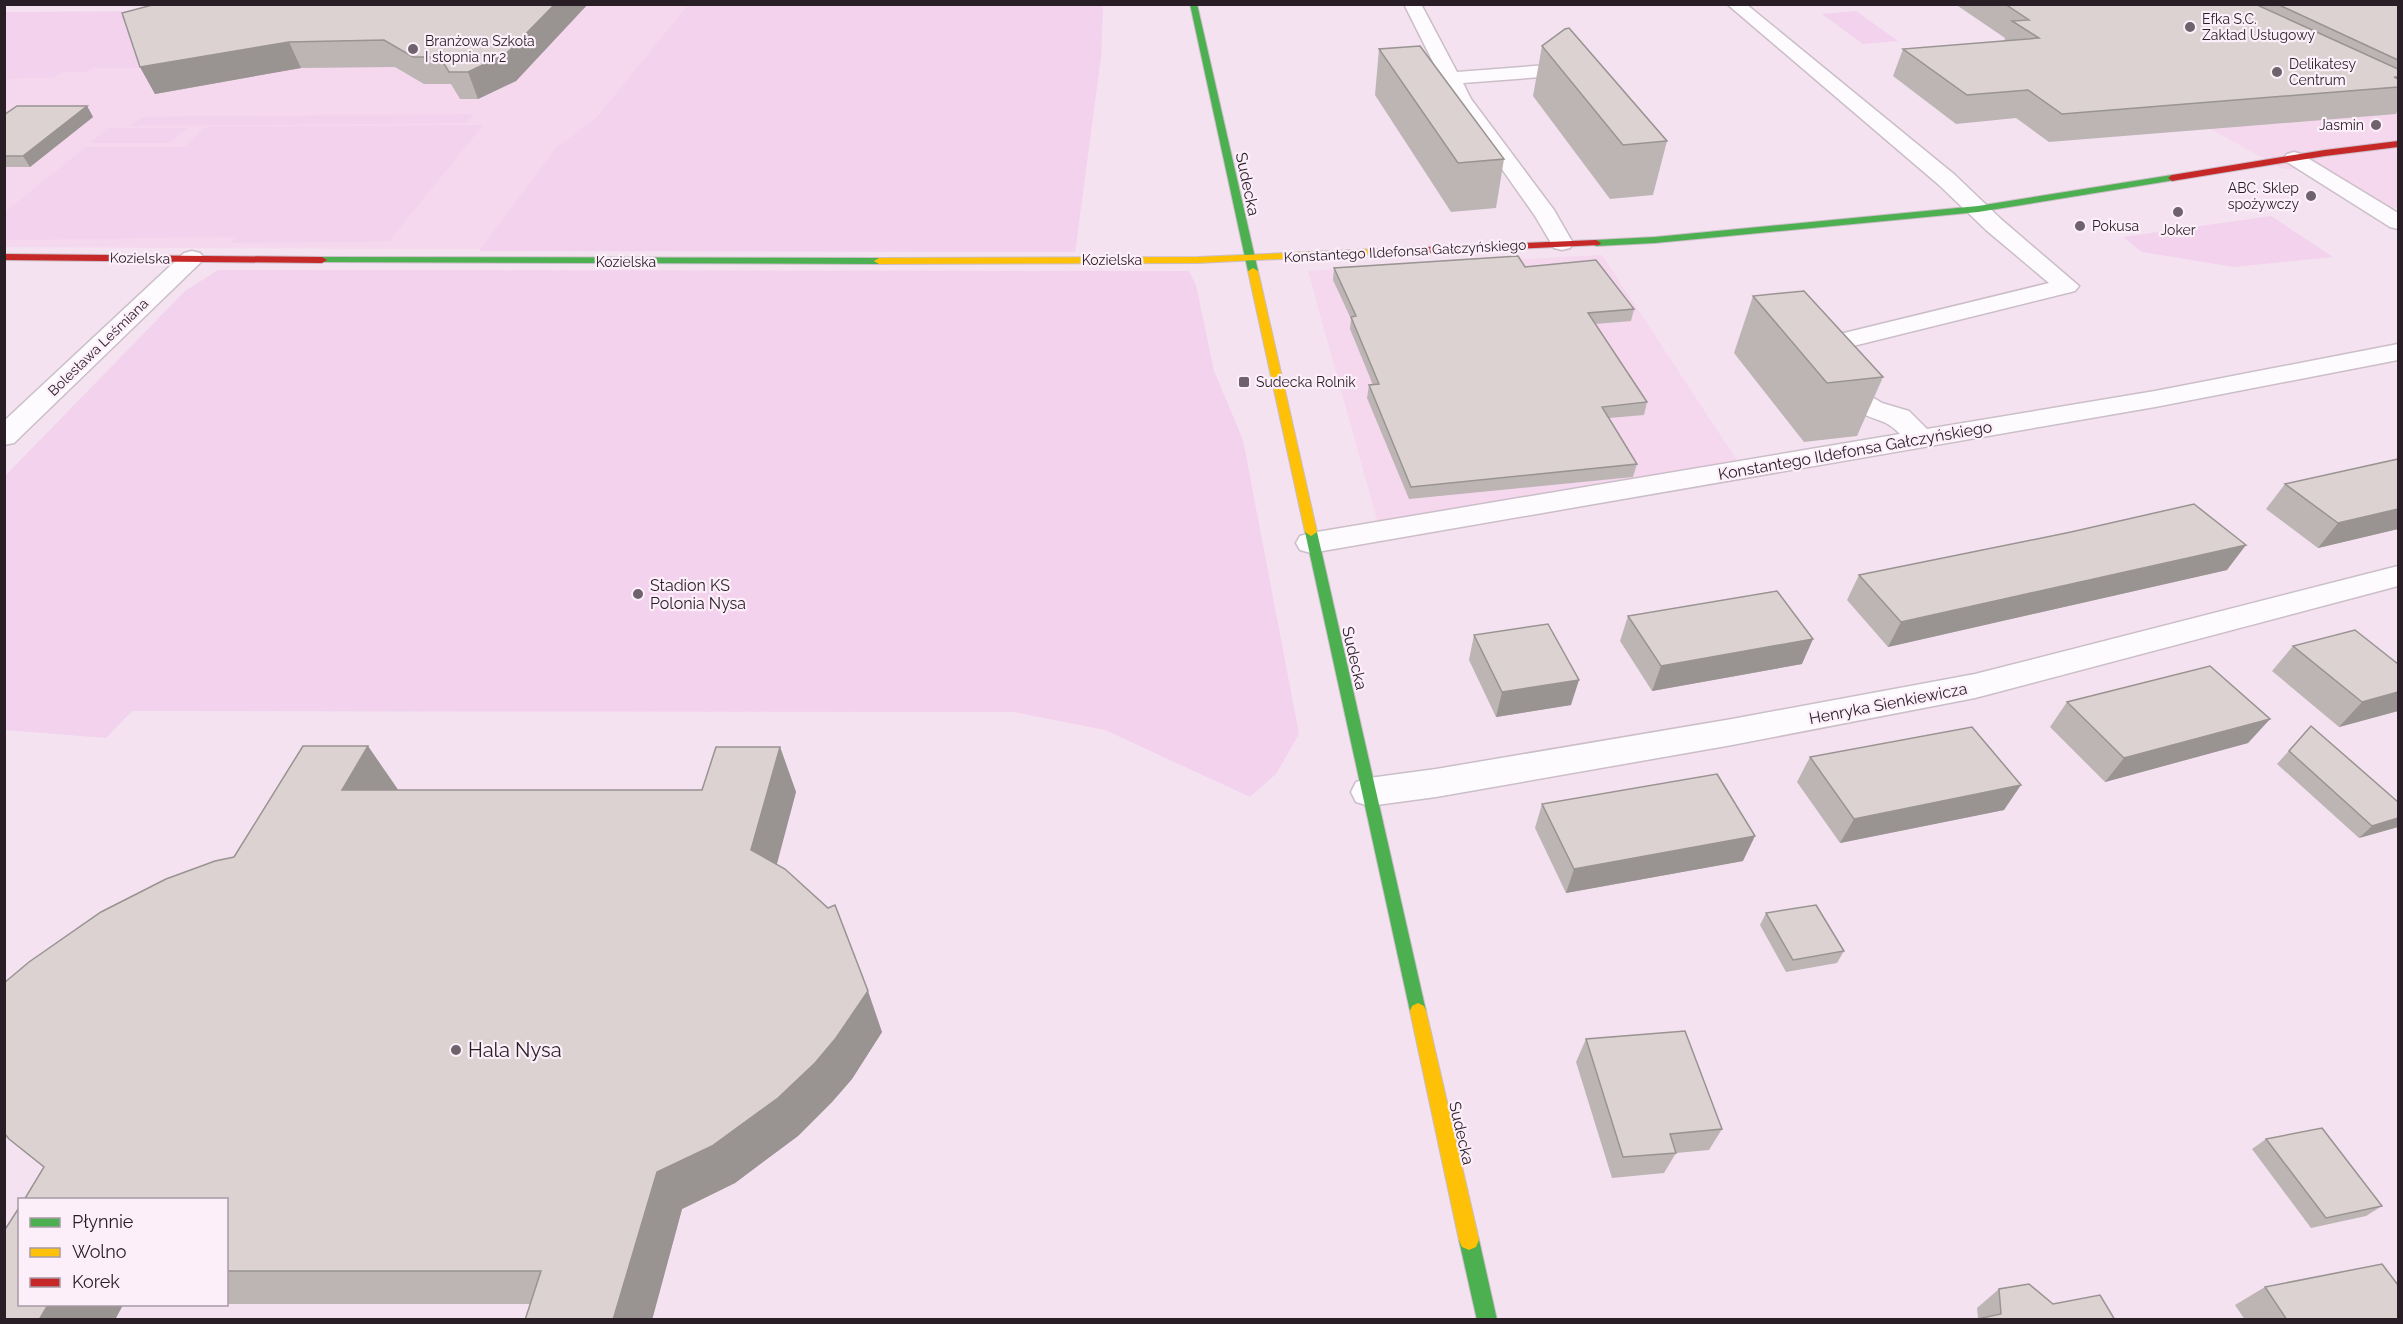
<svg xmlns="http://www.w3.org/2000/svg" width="2403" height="1324" font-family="Raleway,sans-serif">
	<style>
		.built { fill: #f5d7ee }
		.green { fill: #f3d2ed }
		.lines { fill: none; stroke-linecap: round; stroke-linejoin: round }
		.street-casing { stroke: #cbbec8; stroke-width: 3 }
		.fast-casing { stroke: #cbbec8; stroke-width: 2 }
		.slow-casing { stroke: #cbbec8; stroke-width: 2 }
		.jam-casing { stroke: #cbbec8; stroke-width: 2 }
		.street { fill: #fdfbfd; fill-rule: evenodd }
		.fast { fill: #4caf50; fill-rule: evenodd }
		.slow { fill: #ffc107; fill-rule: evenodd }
		.jam { fill: #c62828; fill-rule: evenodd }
		.wall { fill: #bcb5b4 }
		.shaded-wall { fill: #999392 }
		.building { fill: #dbd2d1; stroke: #999392; stroke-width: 1.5 }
		.poi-dot { fill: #70626d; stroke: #fceff9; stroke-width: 2 }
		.labels { text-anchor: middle; stroke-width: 4.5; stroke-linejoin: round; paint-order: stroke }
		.far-poi-label { font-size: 14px; fill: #291d26; stroke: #fceff9; text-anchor: start }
		.far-street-label { font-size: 14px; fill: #291d26; stroke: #fceff9 }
		.street-label { font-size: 16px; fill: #291d26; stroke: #fceff9 }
		.poi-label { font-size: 16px; fill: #291d26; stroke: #fceff9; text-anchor: start }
		.near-poi-label { font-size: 20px; fill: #291d26; stroke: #fceff9; text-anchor: start }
	</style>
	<rect width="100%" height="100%" fill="#f4e2f0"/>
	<g class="built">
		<polygon points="176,5 1103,5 1101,56 1075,252 5,247 4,79 53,78 61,72 86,72"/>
		<polygon points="2175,5 2398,110 2398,207 2391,208 2326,169 2283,169 2163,103"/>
		<polygon points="1602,255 1738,462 1378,523 1308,271"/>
	</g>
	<g class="green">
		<polygon points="688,5 1103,5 1101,56 1075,252 479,251 557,147 598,116"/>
		<polygon points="171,11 155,68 92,68 86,72 61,72 53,78 5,79 4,12"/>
		<polygon points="1856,11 1898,41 1863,44 1822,14"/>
		<polygon points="474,114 467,123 131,126 143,117"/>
		<polygon points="483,125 389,241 231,243 236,237 5,240 5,212 86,147 184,147 206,127"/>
		<polygon points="109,128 187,128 169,143 90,143"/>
		<polygon points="2271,216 2333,257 2234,267 2142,252 2123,237"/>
		<polygon points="218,270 1189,271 1196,285 1214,371 1243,440 1299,734 1276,774 1250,797 1105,730 1014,712 145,711 132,711 106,738 5,730 5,476 185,291"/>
	</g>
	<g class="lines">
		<defs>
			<g id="street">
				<path d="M1404,4h17l36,68 116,-9 7,2 9,12 -3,4c-9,2 -13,1 -18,-6l-105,8 8,16 83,111 19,33 -3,5 -8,2 -8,-2 -19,-32 -97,-138 2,-2z"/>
				<path d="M1727,4h19l209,171 47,45 77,66 -4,5 -242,60 39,46 10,6 27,8 18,18 228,-38 243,-47v16l-243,47 -844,146 -11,-3 -4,-7 4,-7 11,-3 589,-99c-16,-17 -28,-13 -46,-25l-47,-57 -4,-5 4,-5 242,-59 -63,-53 -47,-45z"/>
				<polygon points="2294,152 2301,154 2398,213 2398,229 2390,227 2287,162 2284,158 2287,154"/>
				<polygon points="192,251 200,253 204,258 200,263 14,443 4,445 4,421 184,253"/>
				<polygon points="2398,566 2398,586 1975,698 1732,745 1436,797 1369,806 1356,802 1351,792 1356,782 1369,778 1436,769 1732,719 1975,674"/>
			</g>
			<g id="fast">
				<polygon points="1190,4 1197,4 1258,271 1253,274 1248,271"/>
				<polygon points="2172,175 2176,178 2175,180 1978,212 1655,243 1596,246 1591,243 1596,240 1655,237 1978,206"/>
				<polygon points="322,257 879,258 884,261 879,264 319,262 317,260"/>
				<polygon points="1311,528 1317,532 1426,1011 1424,1016 1418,1019 1412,1016 1410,1011 1305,532"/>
				<polygon points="1469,1230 1476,1233 1479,1240 1497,1320 1477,1320 1459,1240 1462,1233"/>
			</g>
			<g id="slow">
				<polygon points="1378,249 1383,252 1381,254 1198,263 879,264 874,261 879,258 1198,257"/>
				<polygon points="1253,268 1258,271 1317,532 1311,536 1305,532 1248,271"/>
				<polygon points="1418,1003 1424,1006 1426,1011 1479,1240 1476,1247 1469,1250 1462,1247 1459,1240 1410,1011 1412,1006"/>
			</g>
			<g id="jam">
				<polygon points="2398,141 2398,147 2325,156 2172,181 2168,178 2172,175 2325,150"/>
				<polygon points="1596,240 1601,243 1599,245 1378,255 1373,252 1378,249"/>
				<polygon points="4,254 322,257 327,260 322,263 4,260"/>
			</g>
		</defs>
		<use href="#street" class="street-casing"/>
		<use href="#fast" class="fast-casing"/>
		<use href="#slow" class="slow-casing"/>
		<use href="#jam" class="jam-casing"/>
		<use href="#street" class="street"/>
		<use href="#fast" class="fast"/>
		<use href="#slow" class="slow"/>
		<use href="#jam" class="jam"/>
	</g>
	<g class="wall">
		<polygon points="588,4 516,81 478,99 460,99 451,84 424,84 395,67 301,68 155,94 140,67 122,13"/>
		<polygon points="1955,4 2398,4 2398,109 2396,114 2049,142 2016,118 1956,124 1893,76 1903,49 2004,41 2005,38"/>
		<polygon points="1542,46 1667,141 1653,195 1610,199 1533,96"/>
		<polygon points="1379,49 1504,159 1496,208 1451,212 1375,95"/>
		<polygon points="87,106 93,117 30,167 4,167 4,115"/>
		<polygon points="1525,267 1634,309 1631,321 1595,324 1647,402 1644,415 1609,418 1637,464 1633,477 1409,499 1367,398 1369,385 1373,385 1350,329 1351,319 1333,280 1334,268"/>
		<polygon points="1753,296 1883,377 1857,436 1804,442 1734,353"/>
		<polygon points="2398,459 2398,529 2318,548 2266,509 2285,484"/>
		<polygon points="2227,570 1888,647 1847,600 1859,575"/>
		<polygon points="1628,616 1802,664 1652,691 1620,641"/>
		<polygon points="1474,635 1571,705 1496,717 1469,660"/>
		<polygon points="2293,646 2398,664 2398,711 2339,727 2272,671"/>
		<polygon points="2067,702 2270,719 2248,743 2105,782 2050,727"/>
		<polygon points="2311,726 2398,802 2398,827 2359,838 2277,764"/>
		<polygon points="780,747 796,792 776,864 882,1032 852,1079 832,1102 798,1136 735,1183 682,1209 652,1320 525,1320 530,1304 226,1304 226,1200 44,1167 234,857 398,790 702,790"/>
		<polygon points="1810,757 2004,810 1840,843 1797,782"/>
		<polygon points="1542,804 1743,861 1566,893 1535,828"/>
		<polygon points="1766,913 1844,951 1837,963 1786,972 1760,925"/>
		<polygon points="1586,1039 1722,1129 1709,1150 1676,1153 1664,1173 1612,1178 1576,1062"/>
		<polygon points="2266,1139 2382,1206 2366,1216 2311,1228 2252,1149"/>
		<polygon points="2265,1287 2398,1320 2245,1320 2235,1305"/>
		<polygon points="1999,1289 2053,1304 1978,1318 1977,1308"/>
	</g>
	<g class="shaded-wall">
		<polygon points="555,4 588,4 516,81 478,99 468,72"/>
		<polygon points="289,42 301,68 155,94 140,67"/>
		<polygon points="87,106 93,117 30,167 23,156"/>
		<polygon points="2398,509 2398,529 2318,548 2338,523"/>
		<polygon points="2246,545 2227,570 1888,647 1901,622"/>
		<polygon points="1813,639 1802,664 1652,691 1661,666"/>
		<polygon points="1579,680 1571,705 1496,717 1502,692"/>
		<polygon points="2398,692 2398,711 2339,727 2362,702"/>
		<polygon points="2270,719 2248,743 2105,782 2124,758"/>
		<polygon points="368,746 399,791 342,790"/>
		<polygon points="780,747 796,792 769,894 751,850"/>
		<polygon points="2021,785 2004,810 1840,843 1854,819"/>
		<polygon points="2398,818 2398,827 2359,838 2372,826"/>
		<polygon points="1755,836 1743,861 1566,893 1574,869"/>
		<polygon points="868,991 882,1032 852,1079 832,1102 798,1136 735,1183 682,1209 652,1320 613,1320 657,1172"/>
		<polygon points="48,1305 123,1305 115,1320 39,1320"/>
	</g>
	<g class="building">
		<polygon points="156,4 555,4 506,54 468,72 449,72 440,57 413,57 384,40 289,42 140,67 122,13"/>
		<polygon points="2005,4 2255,4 2398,69 2398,77 2394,77 2398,79 2398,87 2062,114 2028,90 1967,95 1903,49 2039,38 2012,21 2029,20"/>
		<polygon points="2277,4 2398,4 2398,60"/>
		<polygon points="1569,28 1667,141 1623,145 1542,46 1565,29"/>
		<polygon points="1420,46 1504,159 1458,163 1379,49"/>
		<polygon points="17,106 87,106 23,156 4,156 4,115"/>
		<polygon points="1518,256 1525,267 1596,260 1634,309 1588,313 1647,402 1602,407 1637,464 1411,487 1369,385 1379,384 1351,317 1356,316 1334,268"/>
		<polygon points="1804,291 1883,377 1827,383 1753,296"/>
		<polygon points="2398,459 2398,509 2338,523 2285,484"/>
		<polygon points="2194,504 2246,545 1901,622 1859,575 2071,532"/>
		<polygon points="1777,591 1813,639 1661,666 1628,616"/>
		<polygon points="1548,624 1579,680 1502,692 1474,635"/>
		<polygon points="2355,630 2398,664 2398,692 2362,702 2293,646"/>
		<polygon points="2210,666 2270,719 2124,758 2067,702"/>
		<polygon points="2311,726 2398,802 2398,818 2372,826 2289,751"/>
		<polygon points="1972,727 2021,785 1854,819 1810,757"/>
		<polygon points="303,746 368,746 342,790 702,790 716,747 780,747 751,850 785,869 828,908 835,905 868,991 836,1038 815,1063 778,1098 712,1146 657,1172 613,1320 525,1320 541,1271 226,1271 226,1200 24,1200 44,1167 9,1139 4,1133 4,983 29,962 101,912 166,879 215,861 234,857"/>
		<polygon points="1717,774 1755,836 1574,869 1542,804"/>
		<polygon points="1816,905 1844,951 1793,960 1766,913"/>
		<polygon points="1685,1031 1722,1129 1670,1134 1676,1153 1623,1157 1586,1039"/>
		<polygon points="2322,1128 2382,1206 2326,1218 2266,1139"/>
		<polygon points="20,1206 20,1305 48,1305 39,1320 4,1320 4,1231"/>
		<polygon points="2382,1264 2398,1285 2398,1320 2287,1320 2265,1287"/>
		<polygon points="2029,1284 2053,1304 2100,1295 2115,1320 1972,1320 2001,1314 1999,1289"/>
	</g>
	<g class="poi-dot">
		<circle cx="2190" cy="27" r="6"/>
		<circle cx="413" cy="49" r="6"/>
		<circle cx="2277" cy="72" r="6"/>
		<circle cx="2376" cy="125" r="6"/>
		<circle cx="2311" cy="196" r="6"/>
		<circle cx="2178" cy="212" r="6"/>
		<circle cx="2080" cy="226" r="6"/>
		<rect x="1238" y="376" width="12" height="12" rx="3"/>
		<circle cx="638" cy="594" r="6"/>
		<circle cx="456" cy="1050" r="6"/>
	</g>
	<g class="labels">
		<g class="far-poi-label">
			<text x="2202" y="24">Efka S.C.<tspan x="2202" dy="16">Zakład Usługowy</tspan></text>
			<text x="425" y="46">Branżowa Szkoła<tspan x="425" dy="16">I stopnia nr 2</tspan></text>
			<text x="2289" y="69">Delikatesy<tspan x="2289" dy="16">Centrum</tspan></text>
			<text x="2364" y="130" text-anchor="end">Jasmin</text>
			<text x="2299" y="193" text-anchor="end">ABC. Sklep<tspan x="2299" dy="16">spożywczy</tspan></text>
			<text x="2092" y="231">Pokusa</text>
			<text x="2178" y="235" text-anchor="middle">Joker</text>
			<text x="1256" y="387">Sudecka Rolnik</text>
		</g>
		<g class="far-street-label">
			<text transform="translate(1405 251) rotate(-3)" y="5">Konstantego Ildefonsa Gałczyńskiego</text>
			<text transform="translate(140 258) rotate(1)" y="5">Kozielska</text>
			<text x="1112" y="265">Kozielska</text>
			<text x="626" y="267">Kozielska</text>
			<text transform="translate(98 347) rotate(-44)" y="5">Bolesława Leśmiana</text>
		</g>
		<g class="street-label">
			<text transform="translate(1248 184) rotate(78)" y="6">Sudecka</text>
			<text transform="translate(1855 450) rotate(-10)" y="6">Konstantego Ildefonsa Gałczyńskiego</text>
			<text transform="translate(1355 658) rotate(77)" y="6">Sudecka</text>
			<text transform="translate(1888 703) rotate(-11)" y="6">Henryka Sienkiewicza</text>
			<text transform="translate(1462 1133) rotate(77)" y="6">Sudecka</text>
		</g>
		<g class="poi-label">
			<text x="650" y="591">Stadion KS<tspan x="650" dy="18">Polonia Nysa</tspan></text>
		</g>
		<g class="near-poi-label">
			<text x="468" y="1057">Hala Nysa</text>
		</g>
	</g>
	<rect width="2403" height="1324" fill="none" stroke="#291d26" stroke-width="12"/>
	<rect x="18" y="1198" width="210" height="108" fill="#fceff9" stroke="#a89ba5" stroke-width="1.5"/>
	<rect x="30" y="1218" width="30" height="9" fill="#4caf50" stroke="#a89ba5" stroke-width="1.5"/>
	<text x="72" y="1228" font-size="18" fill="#291d26">Płynnie</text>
	<rect x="30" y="1248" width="30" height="9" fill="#ffc107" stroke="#a89ba5" stroke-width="1.5"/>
	<text x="72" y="1258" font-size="18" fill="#291d26">Wolno</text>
	<rect x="30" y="1278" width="30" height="9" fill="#c62828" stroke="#a89ba5" stroke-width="1.5"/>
	<text x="72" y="1288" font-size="18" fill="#291d26">Korek</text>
</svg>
